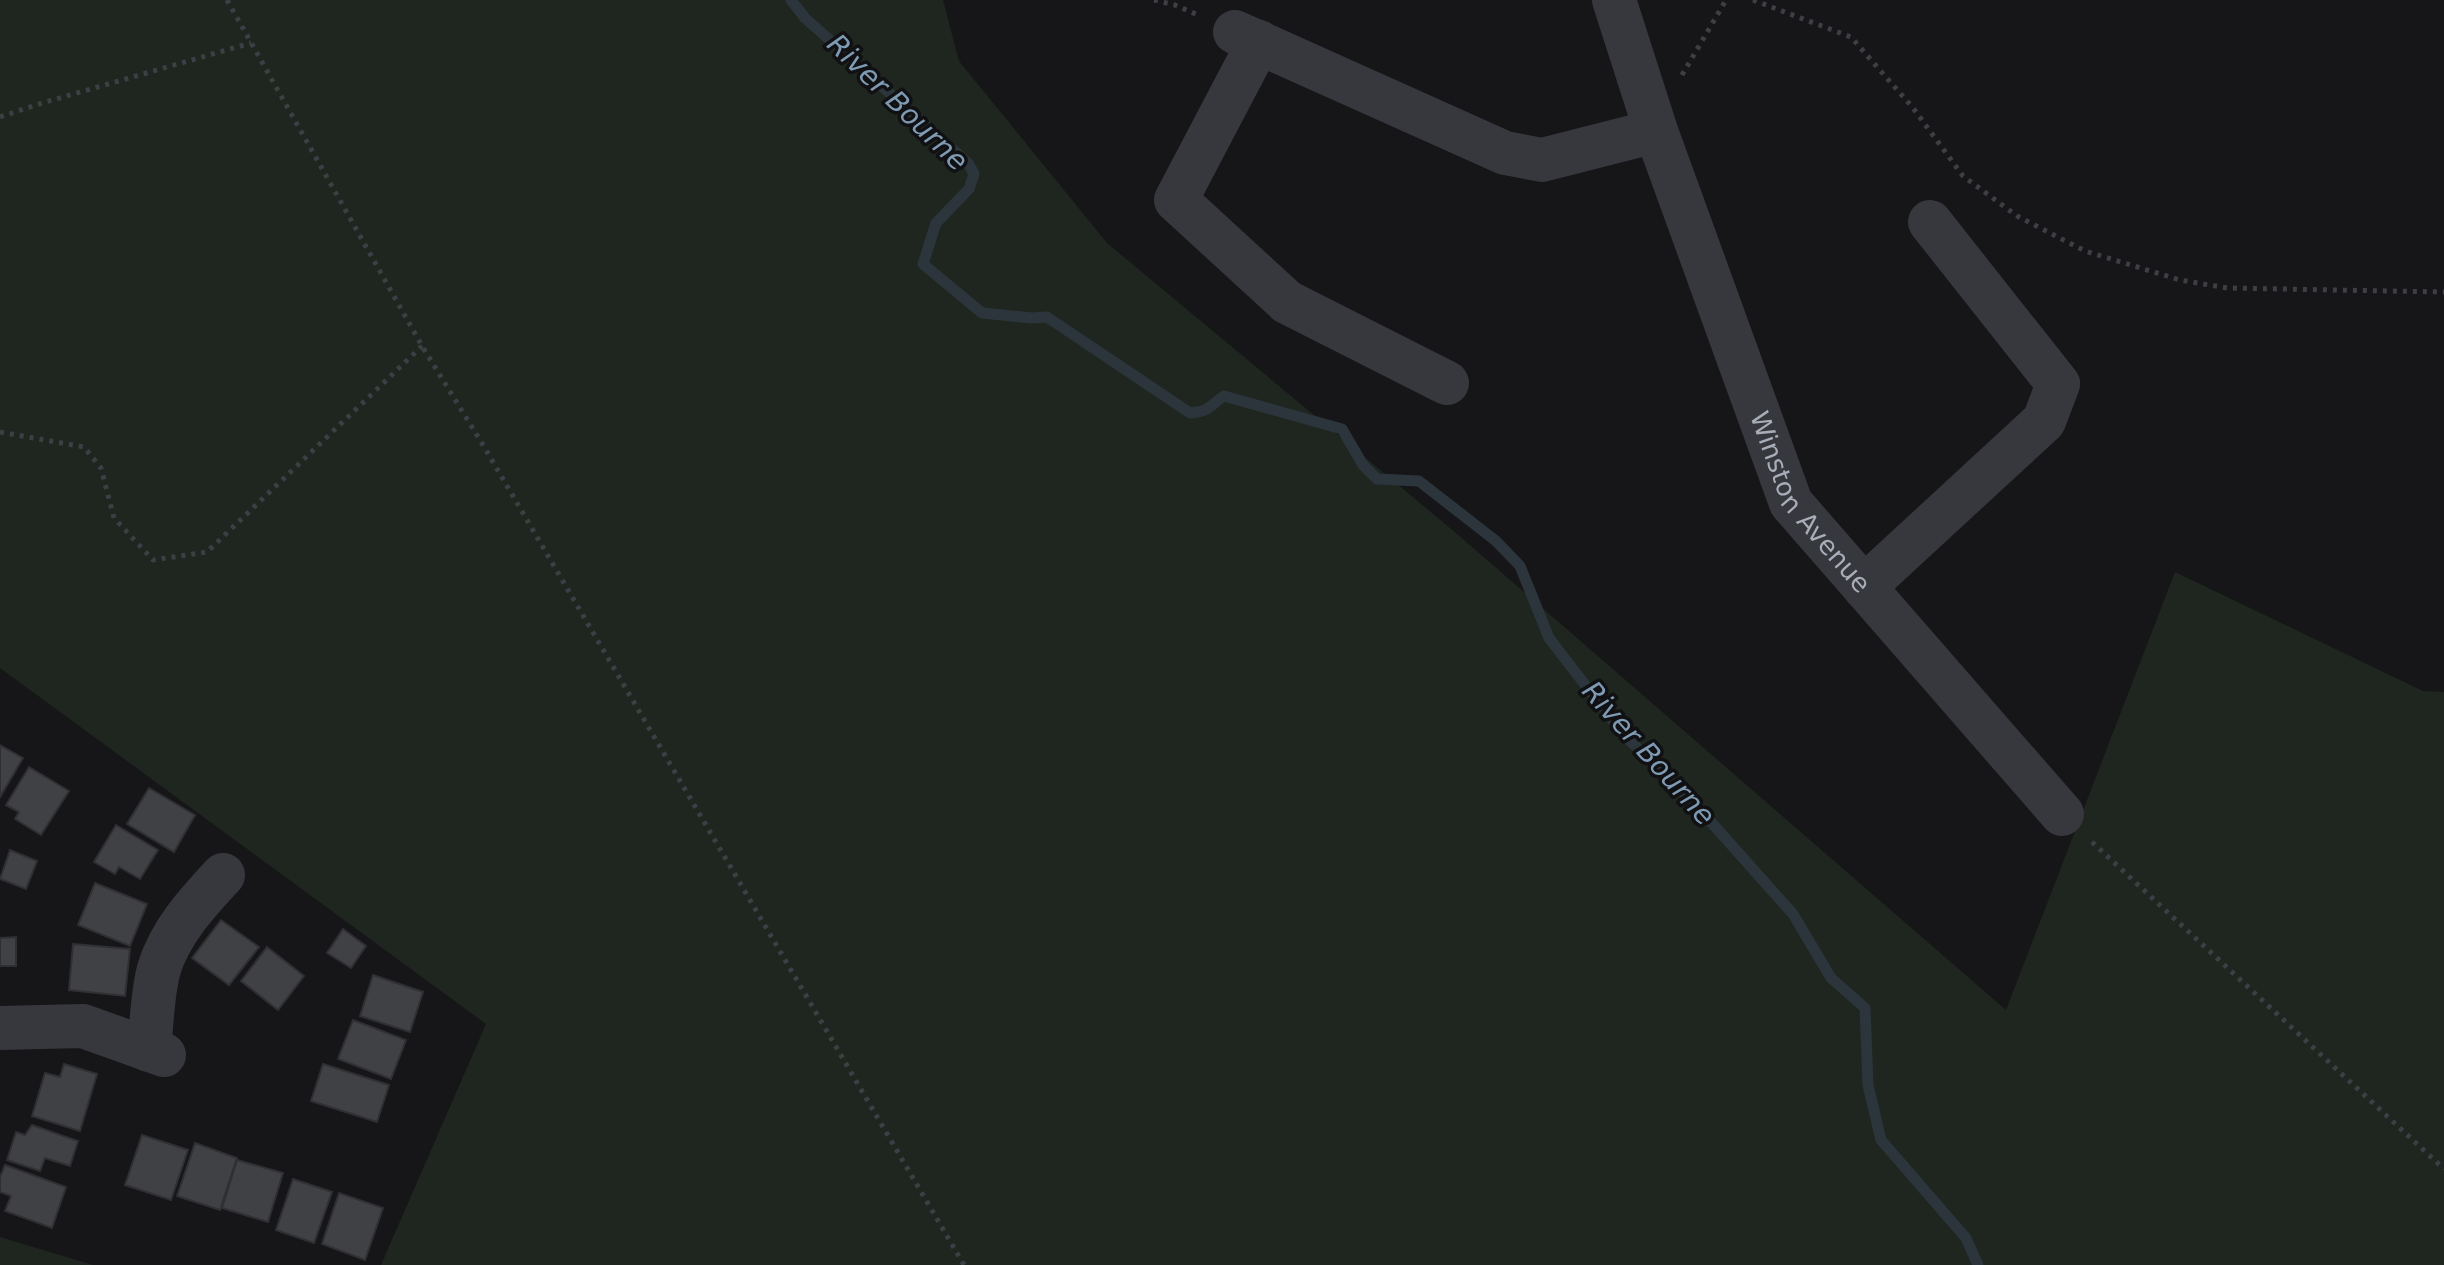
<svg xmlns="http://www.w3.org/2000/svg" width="2444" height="1265" font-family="'DejaVu Sans',sans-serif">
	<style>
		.green { fill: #1e261f }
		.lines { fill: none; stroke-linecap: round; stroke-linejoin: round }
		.stream { stroke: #2c353c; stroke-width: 11 }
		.building { fill: #404145; stroke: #303034; stroke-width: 2 }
		.path { stroke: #3d3f44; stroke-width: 5; stroke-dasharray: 4 6; stroke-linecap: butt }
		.minor { stroke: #37383d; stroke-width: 44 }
		.labels { text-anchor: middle; stroke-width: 7; stroke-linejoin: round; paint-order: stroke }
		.street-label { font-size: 26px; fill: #a8adb8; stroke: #111113 }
		.water-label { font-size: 28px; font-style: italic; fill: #7f9bb3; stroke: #111113 }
	</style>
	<rect width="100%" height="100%" fill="#161618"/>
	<g class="green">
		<polygon points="0,0 943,0 959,61 1107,243 1456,533 2006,1010 2175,572 2423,691 2444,692 2444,1265 381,1265 486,1024 0,668"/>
		<polygon points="0,1237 93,1265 0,1265"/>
	</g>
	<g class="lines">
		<path class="stream" d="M791,0l14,18 163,145 6,11 -5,15 -33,34 -13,41 59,49 50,5 15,-1 143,96c19,-1 19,-7 34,-17l118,33 21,36 14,14 42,2 77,60 24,25 29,72 74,96 71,69 99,111 38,64 34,30 3,77 13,55 85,98 12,27"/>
	</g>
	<g class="building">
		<polygon points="0,745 23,758 0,797"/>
		<polygon points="29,767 69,791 41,835 15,819 19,812 6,805"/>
		<polygon points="149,788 195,815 174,852 127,824"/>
		<polygon points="116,825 158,850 140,879 119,867 115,874 94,862"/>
		<polygon points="10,850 37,861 26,889 0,879"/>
		<polygon points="95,883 147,904 130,946 78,925"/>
		<polygon points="221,920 259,947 229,985 192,958"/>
		<polygon points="343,929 366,946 351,968 327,953"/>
		<polygon points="16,937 16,966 0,966 0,938"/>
		<polygon points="73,944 130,949 125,996 69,990"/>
		<polygon points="267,947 304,976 278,1010 241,981"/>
		<polygon points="373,975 423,992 410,1032 360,1016"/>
		<polygon points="353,1020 406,1040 391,1079 338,1059"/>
		<polygon points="64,1064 97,1074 80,1131 32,1116 45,1073 60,1077"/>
		<polygon points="323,1064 389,1085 377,1122 311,1101"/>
		<polygon points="32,1125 78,1141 70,1166 45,1158 40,1171 7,1160 16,1132 25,1135"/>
		<polygon points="142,1135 188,1150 171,1200 125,1185"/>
		<polygon points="195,1143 237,1158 220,1210 177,1196"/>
		<polygon points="237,1160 283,1173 268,1222 222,1208"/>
		<polygon points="5,1165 66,1187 52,1228 5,1211 11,1196 0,1192 0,1177"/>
		<polygon points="293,1179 332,1192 314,1243 276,1230"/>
		<polygon points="339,1193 383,1208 365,1260 322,1244"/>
	</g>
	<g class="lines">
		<g class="path">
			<polyline points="227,0 422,346 483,445 964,1265"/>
			<polyline points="1154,0 1175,5 1198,15"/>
			<polyline points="1753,0 1851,37 1913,108 1963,176 2017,216 2085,251 2180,280 2227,288 2444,292"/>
			<polyline points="1682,75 1726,0"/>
			<polyline points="0,117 42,103 251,43"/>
			<polyline points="0,432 84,447 101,468 114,518 153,560 207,552 422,346"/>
			<polyline points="2092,842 2444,1169"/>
		</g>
		<g class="minor">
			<path id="s1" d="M1614,0l42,131 135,372 271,311"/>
			<polyline points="1235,32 1505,153 1542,160 1656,131"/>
			<polyline points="1259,42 1176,200 1287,302 1447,383"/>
			<polyline points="1864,587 2044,421 2058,384 1930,222"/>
			<polyline points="0,1028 83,1026 164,1055"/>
			<path d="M149,1050c3,-27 3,-56 10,-81 11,-37 39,-67 64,-94"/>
		</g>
	</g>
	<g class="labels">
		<g class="street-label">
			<text dy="9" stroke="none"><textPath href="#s1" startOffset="542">Winston Avenue</textPath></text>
		</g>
		<g class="water-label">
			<text transform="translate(898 102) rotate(44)" y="10">River Bourne</text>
			<text transform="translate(1649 753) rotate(48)" y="10">River Bourne</text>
		</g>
	</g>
</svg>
